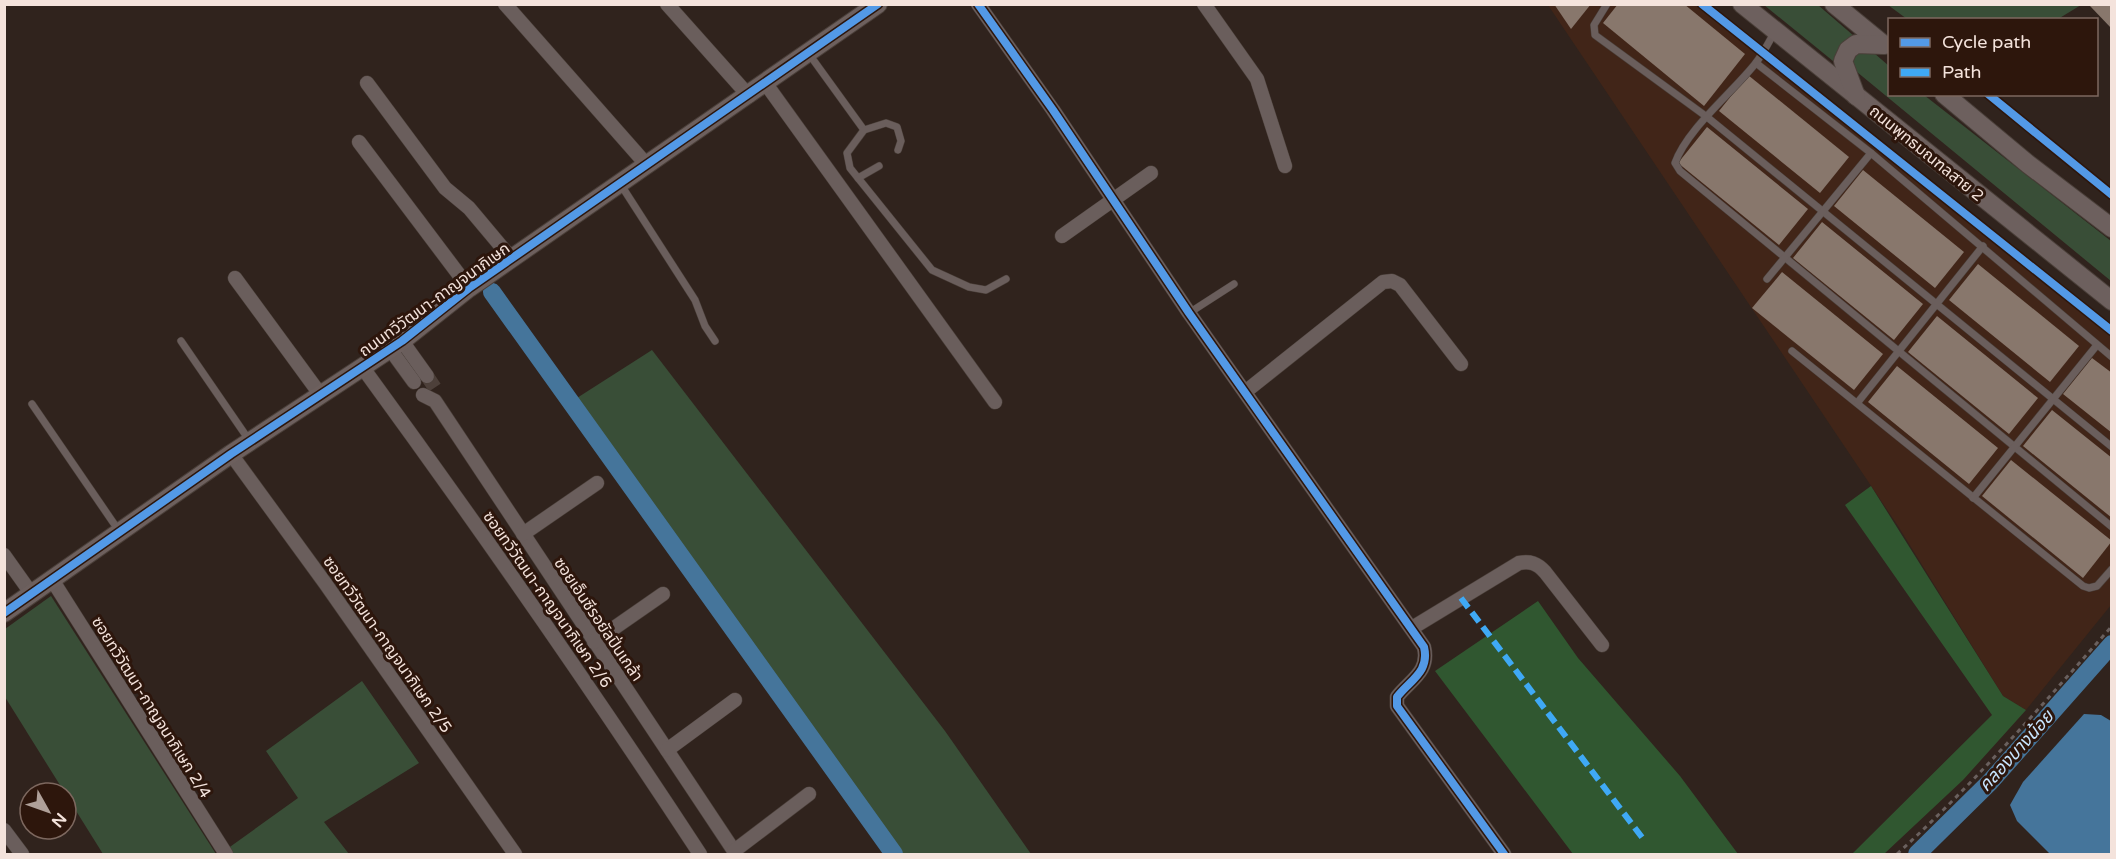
<svg xmlns="http://www.w3.org/2000/svg" width="2116" height="859" font-family="'Varela Round','Noto Sans Thai',sans-serif">
	<style>
		.built { fill: #412518 }
		.green { fill: #394e37 }
		.forest { fill: #305730 }
		.water { fill: #45759b }
		.lines { fill: none; stroke-linecap: round; stroke-linejoin: round }
		.canal { stroke: #45759b; stroke-width: 18 }
		.building { fill: #88776c }
		.street-tunnel { stroke: #4d403a; stroke-width: 14; stroke-dasharray: 14 7; stroke-linecap: butt }
		.lane-casing { stroke: #4a3f39; stroke-width: 8 }
		.street-casing { stroke: #4a3f39; stroke-width: 15 }
		.secondary-casing { stroke: #4a3f39; stroke-width: 20 }
		.path { stroke: #6a605e; stroke-width: 3; stroke-dasharray: 4.5 4.5; stroke-linecap: butt }
		.lane { stroke: #6a5e5c; stroke-width: 7 }
		.street { stroke: #6a5e5c; stroke-width: 14 }
		.secondary { stroke: #6d605e; stroke-width: 18 }
		.quiet { stroke: #3fa9f5; stroke-width: 6; stroke-dasharray: 12 6; stroke-linecap: butt }
		.cycleway-casing { stroke: #2d160c; stroke-width: 11 }
		.cycleway { stroke: #5399e6; stroke-width: 8 }
		.labels { text-anchor: middle; stroke-width: 6; stroke-linejoin: round; paint-order: stroke }
		.street-label { font-size: 16px; fill: #f4e3dc; stroke: #2d160c }
		.water-label { font-size: 18px; font-style: italic; fill: #c7e5ff; stroke: #2d160c }
	</style>
	<rect width="100%" height="100%" fill="#30231d"/>
	<polygon class="built" points="1548,5 1711,5 2111,333 2111,605 2026,710 2003,696 1898,526"/>
	<g class="green">
		<polygon points="1764,5 1818,5 1854,36 1845,43 1833,61"/>
		<polygon points="1888,5 2081,5 2058,19 1907,19"/>
		<polygon points="1874,53 1889,66 1890,94 1924,95 2111,241 2111,281 1857,72 1853,62 1857,54"/>
		<polygon points="652,350 945,731 1031,854 889,854 566,405"/>
		<polygon points="51,596 216,854 103,854 5,697 5,629"/>
		<polygon points="362,681 419,763 324,822 349,854 220,854 298,798 266,751"/>
	</g>
	<g class="forest">
		<polygon points="1871,486 2003,696 2026,710 1963,780 1884,854 1852,854 1992,715 1845,505"/>
		<polygon points="1538,601 1578,658 1680,776 1738,854 1573,854 1435,671"/>
	</g>
	<polygon class="water" points="2084,714 2101,715 2111,721 2111,854 2050,854 2017,821 2010,805 2023,782"/>
	<g class="lines">
		<g class="canal">
			<polyline points="492,292 894,854"/>
			<polyline points="1917,854 1990,782 2112,644"/>
		</g>
	</g>
	<g class="building">
		<polygon points="1554,4 1591,4 1571,29"/>
		<polygon points="1618,4 1684,4 1745,54 1704,106 1603,23"/>
		<polygon points="2092,4 2112,4 2112,29 2090,6"/>
		<polygon points="1748,75 1849,157 1820,193 1719,111"/>
		<polygon points="1707,127 1808,209 1779,245 1678,163"/>
		<polygon points="1863,170 1964,252 1935,288 1834,206"/>
		<polygon points="1822,222 1923,304 1894,340 1793,258"/>
		<polygon points="1978,264 2079,346 2050,382 1949,300"/>
		<polygon points="1782,272 1883,354 1854,390 1752,308"/>
		<polygon points="1937,316 2038,398 2009,434 1908,352"/>
		<polygon points="2092,358 2112,373 2112,433 2063,394"/>
		<polygon points="1897,366 1998,448 1969,484 1868,402"/>
		<polygon points="2052,410 2112,458 2112,518 2023,446"/>
		<polygon points="2011,460 2112,541 2083,578 1982,496"/>
	</g>
	<g class="lines">
		<polyline class="street-tunnel" points="427,376 435,388"/>
		<defs>
			<g id="lane">
				<polyline points="1607,4 1594,25 1595,35 1707,117 2112,447"/>
				<path d="M1775,31c-6,11 -12,23 -20,33 -23,29 -68,65 -80,99l5,8 432,356"/>
				<polyline points="809,54 864,130"/>
				<polyline points="1756,63 1871,153 2112,357"/>
				<polyline points="898,150 901,141 897,127 886,123 864,130 847,153 850,168 932,270 969,287 986,290 1006,279"/>
				<polyline points="858,178 879,166"/>
				<polyline points="621,185 695,300 705,326 715,341"/>
				<polyline points="1767,279 1871,153"/>
				<polyline points="1189,313 1234,284"/>
				<polyline points="181,341 249,440"/>
				<polyline points="1792,351 2083,586 2089,588 2097,586 2112,569"/>
				<polyline points="1858,402 1983,246"/>
				<polyline points="32,404 119,531"/>
				<polyline points="1973,498 2097,345"/>
			</g>
			<g id="street">
				<polyline points="505,4 646,164"/>
				<polyline points="667,4 749,96"/>
				<path d="M978,4l75,106 136,203 235,334c6,25 -14,33 -27,50v9l107,148"/>
				<polyline points="1204,4 1257,79 1285,166"/>
				<polyline points="367,83 445,188 469,208 511,258"/>
				<polyline points="766,84 995,402"/>
				<polyline points="359,142 469,288"/>
				<polyline points="1062,236 1151,173"/>
				<polyline points="235,278 320,394"/>
				<polyline points="402,341 427,376"/>
				<polyline points="390,349 414,382"/>
				<path d="M363,368c116,159 229,321 337,486"/>
				<polyline points="1245,392 1383,282 1392,281 1400,285 1461,364"/>
				<polyline points="423,395 435,401 736,854"/>
				<polyline points="231,454 325,583 515,854"/>
				<polyline points="523,534 597,483"/>
				<polyline points="4,555 31,593"/>
				<polyline points="51,578 226,854"/>
				<path d="M1412,628l107,-65c11,-2 18,0 26,9l57,73"/>
				<polyline points="594,642 663,594"/>
				<polyline points="667,750 735,700"/>
				<polyline points="4,830 22,854"/>
				<polyline points="734,851 809,794"/>
			</g>
			<g id="secondary">
				<polyline points="1742,4 2112,301"/>
				<polyline points="1834,4 1884,45"/>
				<polyline points="1944,94 2028,164 2112,228"/>
				<polyline points="1856,96 1843,61 1848,50 1856,44 1884,45"/>
				<polyline points="4,613 231,454 402,341 469,288 878,4"/>
			</g>
		</defs>
		<use href="#lane" class="lane-casing"/>
		<use href="#street" class="street-casing"/>
		<use href="#secondary" class="secondary-casing"/>
		<path class="path" d="M1897,854c77,-70 145,-149 215,-228"/>
		<use href="#lane" class="lane"/>
		<use href="#street" class="street"/>
		<use href="#secondary" class="secondary"/>
		<polyline class="quiet" points="1461,598 1644,840"/>
		<defs>
			<g id="cycleway">
				<path d="M978,4l75,106 136,203 235,334c6,25 -14,33 -27,50v9l107,148"/>
				<polyline points="1702,4 2112,331"/>
				<polyline points="1988,94 2112,195"/>
				<polyline points="4,613 231,454 402,341 469,288 878,4"/>
			</g>
		</defs>
		<use href="#cycleway" class="cycleway-casing"/>
		<use href="#cycleway" class="cycleway"/>
	</g>
	<g class="labels">
		<g class="street-label">
			<text transform="translate(1927 153) rotate(39)" y="6">ถนนพุทธมณฑลสาย 2</text>
			<text transform="translate(434 299) rotate(-36)" y="6">ถนนทวีวัฒนา-กาญจนาภิเษก</text>
			<text transform="translate(548 599) rotate(55)" y="6">ซอยทวีวัฒนา-กาญจนาภิเษก 2/6</text>
			<text transform="translate(599 619) rotate(56)" y="6">ซอยเอ็นซีรอยัลปิ่นเกล้า</text>
			<text transform="translate(388 644) rotate(55)" y="6">ซอยทวีวัฒนา-กาญจนาภิเษก 2/5</text>
			<text transform="translate(152 707) rotate(58)" y="6">ซอยทวีวัฒนา-กาญจนาภิเษก 2/4</text>
		</g>
		<g class="water-label">
			<text transform="translate(2016 751) rotate(-48)" y="6">คลองบางน้อย</text>
		</g>
	</g>
	<rect width="2116" height="859" fill="none" stroke="#f4e3dc" stroke-width="12"/>
	<rect x="1888" y="18" width="210" height="78" fill="#2d160c" stroke="#7d685f" stroke-width="1.5"/>
	<rect x="1900" y="38" width="30" height="9" fill="#5399e6" stroke="#7d685f" stroke-width="1.5"/>
	<text x="1942" y="48" font-size="18" fill="#f4e3dc">Cycle path</text>
	<rect x="1900" y="68" width="30" height="9" fill="#3fa9f5" stroke="#7d685f" stroke-width="1.5"/>
	<text x="1942" y="78" font-size="18" fill="#f4e3dc">Path</text>
	<g transform="translate(48 811) rotate(130)"><circle r="28" fill="#2d160c" stroke="#7d685f" stroke-width="1.5"/>
	<path d="M0-4.5L10 22L0 15L-10 22Z" fill="#afa099"/>
	<text y="-9" font-size="16" font-weight="bold" text-anchor="middle" fill="#f4e3dc">N</text>
	</g>
</svg>
